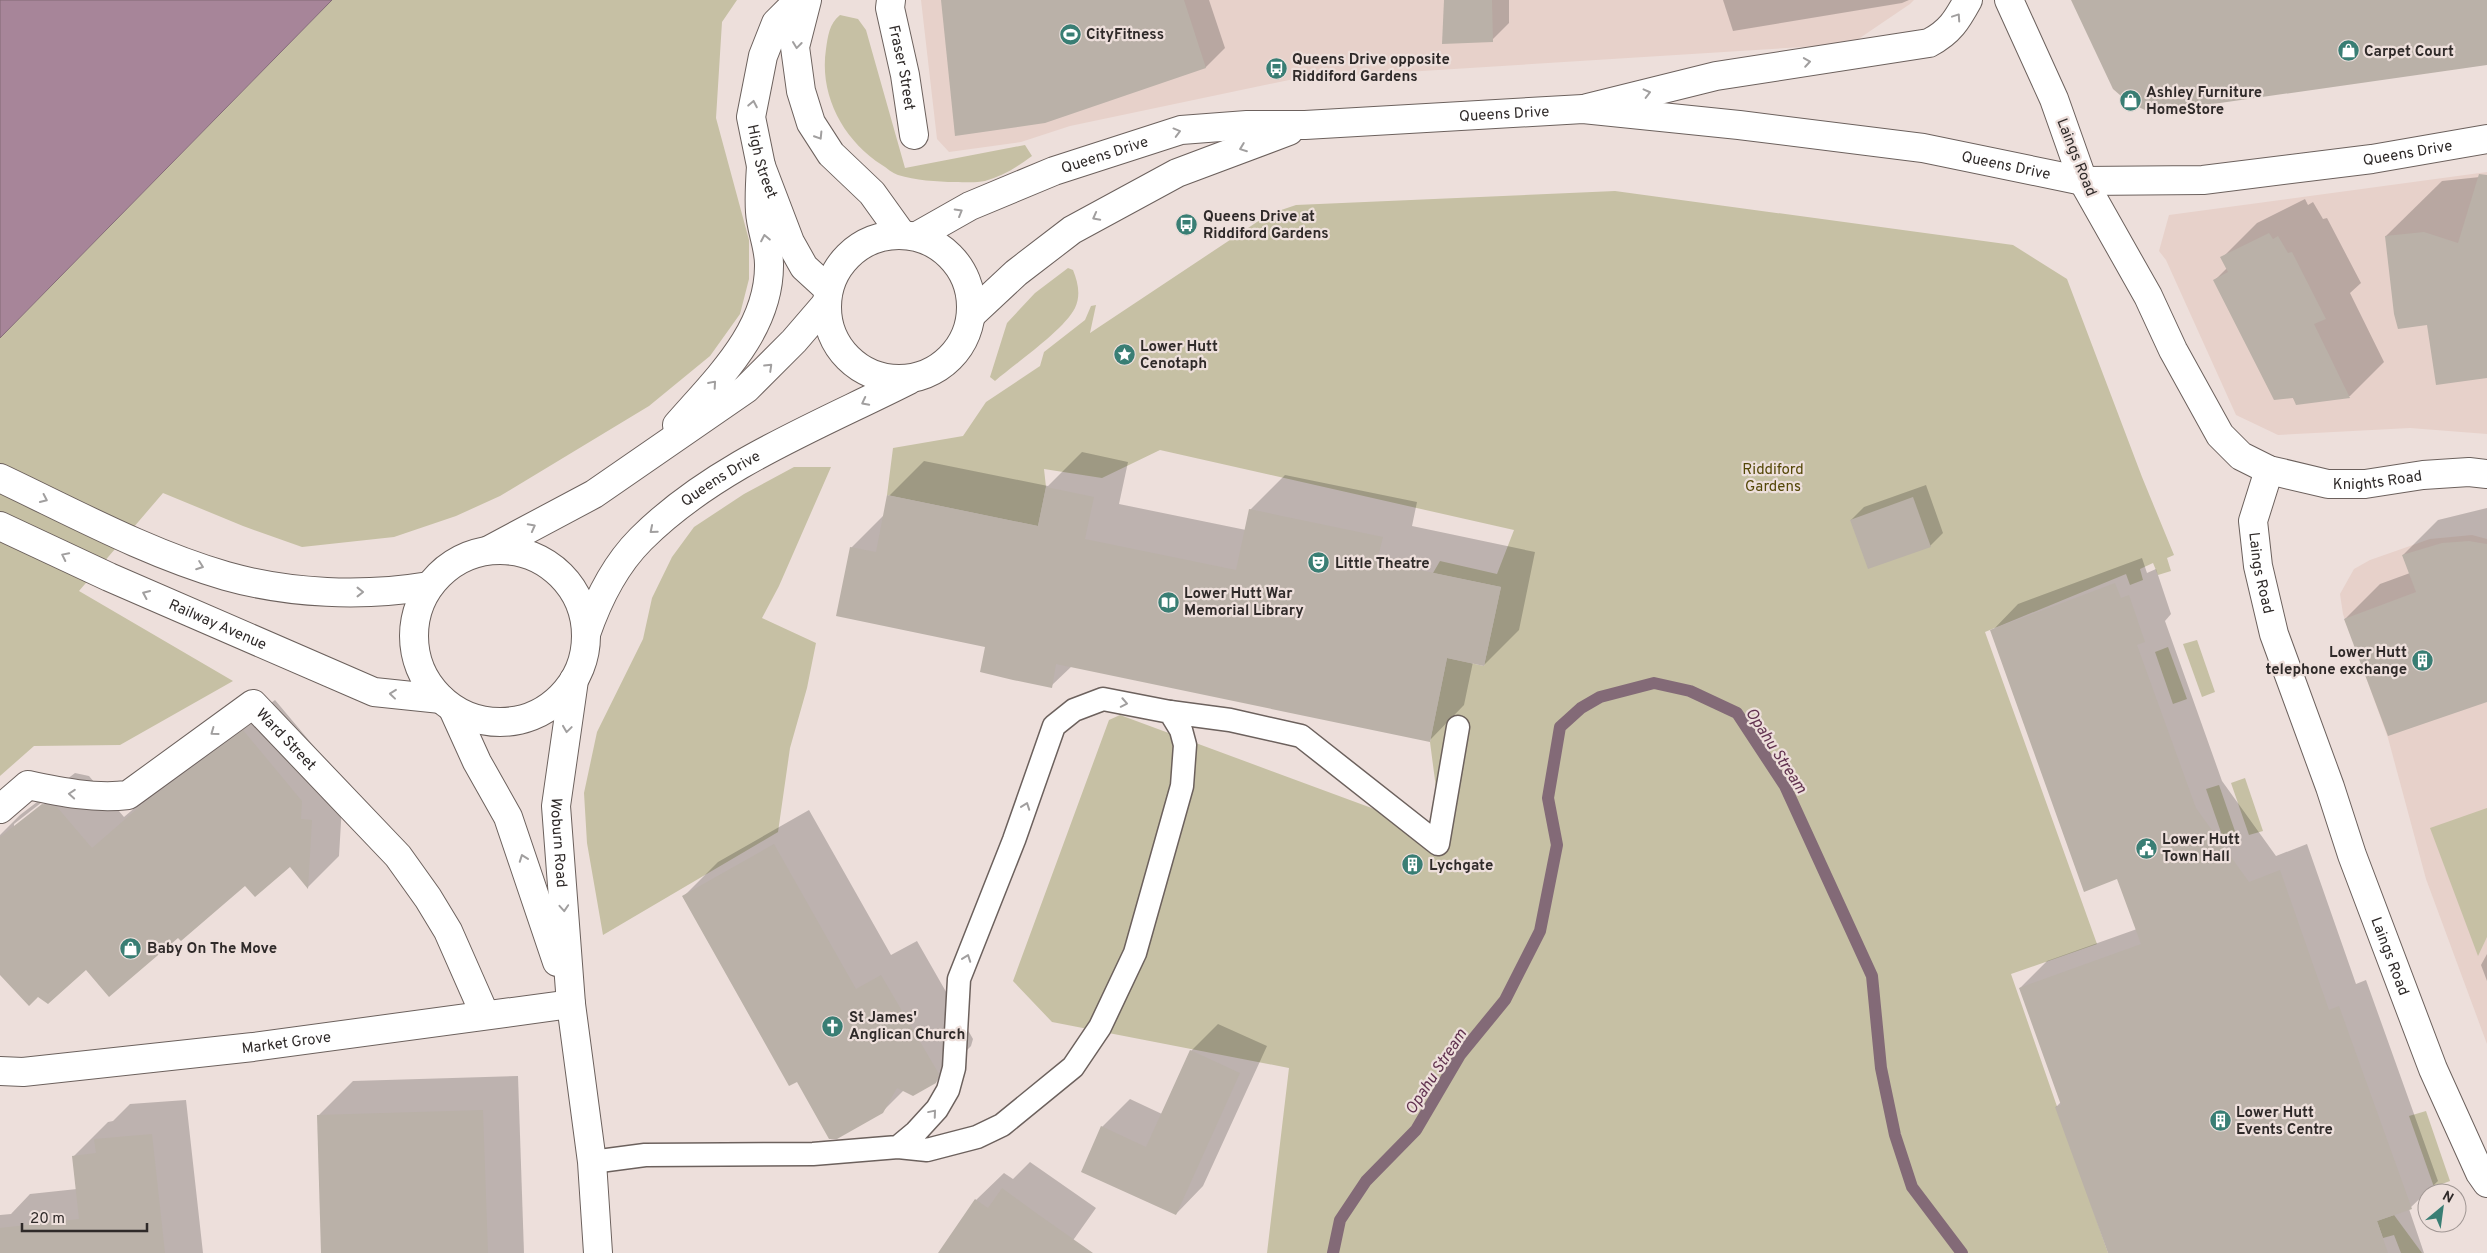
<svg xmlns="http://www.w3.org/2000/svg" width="2487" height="1253" font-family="Overpass,sans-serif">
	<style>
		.built { fill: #e7d1ca }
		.green { fill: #c6c0a4 }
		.water { fill: #a78599; stroke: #836a77 }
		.shadow { fill: #0003; fill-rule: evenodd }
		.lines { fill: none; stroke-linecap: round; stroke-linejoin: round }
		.stream { stroke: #836a77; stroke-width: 12 }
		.building { fill: #bab1a8 }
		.service-casing { stroke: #6c615d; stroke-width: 25 }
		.minor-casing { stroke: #6c615d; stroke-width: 30 }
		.secondary-casing { stroke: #6c615d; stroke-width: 30 }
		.service { stroke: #fff; stroke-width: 22 }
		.minor { stroke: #fff; stroke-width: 28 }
		.secondary { stroke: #fff; stroke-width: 28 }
		.oneway { stroke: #a19f9f }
		.labels { text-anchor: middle; stroke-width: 4.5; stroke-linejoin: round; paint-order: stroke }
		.poi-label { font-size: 15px; font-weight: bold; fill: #2f2a29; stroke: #eddfdb; text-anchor: start }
		.street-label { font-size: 15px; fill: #2f2a29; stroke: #eddfdb }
		.park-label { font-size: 15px; fill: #544707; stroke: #eddfdb }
		.water-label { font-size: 16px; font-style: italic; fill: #61324f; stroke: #eddfdb }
	</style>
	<rect width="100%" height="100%" fill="#eddfdb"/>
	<g class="built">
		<polygon points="921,0 1914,0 1910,4 1851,44 1294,79 1070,126 1021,142 949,152 937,139"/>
		<polygon points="2487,172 2487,434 2410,428 2278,435 2236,415 2166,260 2159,251 2169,215"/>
		<polygon points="2472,535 2487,539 2487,1044 2426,879 2388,738 2343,614 2340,594 2354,569 2370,560 2430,539"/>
	</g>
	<g class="green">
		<polygon points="332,0 737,0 722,22 716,118 749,240 749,279 740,314 710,356 649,406 500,496 456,516 394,537 302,547 243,526 163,493 79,591 233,681 120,745 34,746 0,776 0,338"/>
		<path d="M840,15l18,4 8,11 39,138 120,-23 7,11c-15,11 -29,20 -47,25 -9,2 -21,1 -30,1 -18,0 -40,-2 -57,-7 -6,-2 -11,-7 -16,-10 -39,-25 -63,-70 -56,-116 2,-13 3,-25 14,-34z"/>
		<polygon points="1615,191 2013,245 2067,279 2142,477 2174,555 2167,558 2171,571 2158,575 2153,563 2140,569 2143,580 2130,585 2126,574 1985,632 2097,944 2011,974 2108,1253 1267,1253 1289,1068 1052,1022 1013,981 1109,720 1120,715 1442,834 1430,742 1447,658 1484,666 1501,587 1433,573 1440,561 1497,574 1514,530 1160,450 1102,478 1044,469 1046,487 1038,526 887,495 893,448 963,436 986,402 1040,366 1044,352 1085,320 1091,306 1096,305 1090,333 1269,214 1296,205"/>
		<path d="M1068,268l5,2c5,13 8,25 2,38 -11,22 -59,55 -80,73l-5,-4 17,-54 28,-30z"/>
		<polygon points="794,467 831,467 779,586 762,618 816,643 807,688 790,748 778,832 603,935 587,843 584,793 597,732 643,639 652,598 672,557 694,527 744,494"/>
		<polygon points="2197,640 2215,692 2202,697 2183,644"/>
		<polygon points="2168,647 2187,699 2173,704 2155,652"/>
		<polygon points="2245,778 2263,831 2249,835 2231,783"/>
		<polygon points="2219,785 2237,837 2224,841 2206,789"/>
		<polygon points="2487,808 2487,937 2478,956 2430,828"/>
		<polygon points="2426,1111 2450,1181 2434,1187 2409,1116"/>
		<polygon points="2394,1215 2422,1253 2401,1253 2394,1235 2383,1238 2377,1221"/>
	</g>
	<polygon class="water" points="0,0 332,0 0,338"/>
	<g class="shadow">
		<polygon points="942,0 1209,0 1225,48 1206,67 1045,122"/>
		<polygon points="1445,0 1509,0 1509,23 1492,40"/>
		<polygon points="1723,0 1909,0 1902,3 1733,31"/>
		<polygon points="2480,177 2487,179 2487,377 2428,324 2386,236 2442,181"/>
		<polygon points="2305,199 2308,205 2313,202 2323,219 2327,218 2361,283 2350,293 2384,362 2350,396 2297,404 2215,280 2227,268 2222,258 2257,223"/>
		<polygon points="1082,452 1128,462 1119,504 1246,530 1250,510 1285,475 1417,502 1412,526 1535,552 1519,630 1484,665 1473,662 1464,705 1430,740 1072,666 1051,686 986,646 851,548 885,514 889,496 924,461 1048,486"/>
		<polygon points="1926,485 1943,533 1930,546 1851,520 1864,507"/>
		<polygon points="2487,508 2487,701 2345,619 2380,584 2410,573 2403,555 2438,520"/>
		<polygon points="2142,558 2147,573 2156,569 2171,614 2165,621 2222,781 2276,856 2307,844 2356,984 2366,980 2438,1181 2409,1209 2424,1253 2109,1253 2056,1107 2061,1102 2020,988 2047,961 2137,929 2118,877 1992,631 2018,604"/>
		<path d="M275,700l58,69 10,20 -4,67 -31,31 -18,-22 -45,20 -66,51 -93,32 -86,5v-138l20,-20 55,-42 14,3 35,41 54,-46zM46,799l2,2 -34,26v-3z"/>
		<polygon points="809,810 891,955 917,941 973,1039 971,1046 936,1082 904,1090 882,1112 797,1080 683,897 718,862"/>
		<polygon points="2487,954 2487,981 2481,965"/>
		<polygon points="1218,1024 1267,1046 1203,1186 1176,1214 1102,1127 1130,1099 1162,1114 1191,1051"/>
		<polygon points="518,1076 524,1253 322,1253 318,1116 353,1081"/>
		<polygon points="186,1100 203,1253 0,1253 0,1215 11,1214 30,1194 77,1189 73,1157 108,1122 113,1121 130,1104"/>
		<polygon points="1030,1162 1096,1208 1064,1253 939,1253 976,1200 1004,1173 1013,1179"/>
	</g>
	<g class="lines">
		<polyline class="stream" points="1333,1253 1340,1220 1366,1181 1416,1130 1460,1055 1505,1000 1540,931 1557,845 1548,798 1560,727 1581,708 1600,697 1654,683 1690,691 1737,713 1785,786 1872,976 1881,1068 1895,1135 1912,1187 1962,1253"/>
	</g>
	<g class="building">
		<polygon points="941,0 1184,0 1206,68 1045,123 955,136"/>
		<polygon points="1444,0 1492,0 1493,42 1442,44"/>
		<polygon points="2071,0 2487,0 2487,65 2164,111 2145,110 2128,102 2113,89"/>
		<polygon points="2479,174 2487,175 2487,378 2436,385 2427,325 2398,329 2394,314 2385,236 2424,232 2458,243"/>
		<polygon points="2269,233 2273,239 2278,236 2288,253 2292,252 2326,319 2314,324 2350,398 2296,405 2293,398 2274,400 2213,280 2228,272 2220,257"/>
		<polygon points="1046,487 1094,497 1085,539 1236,570 1249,509 1383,537 1377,561 1501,587 1484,666 1447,658 1430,742 1056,664 1052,688 1013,680 980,672 985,647 836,616 850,547 876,552 887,495 1038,526"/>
		<polygon points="1913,497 1931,547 1868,569 1850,520"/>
		<polygon points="2469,541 2487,544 2487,702 2388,736 2344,619 2416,592 2402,555 2442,543"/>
		<polygon points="2115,583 2121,598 2129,595 2145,642 2137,645 2196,808 2249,882 2280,870 2329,1010 2339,1006 2412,1209 2377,1221 2388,1253 2108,1253 2055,1107 2061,1105 2019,988 2141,944 2117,879 2084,892 1990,630"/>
		<polygon points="243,730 302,801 301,819 312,820 308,889 290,867 255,897 245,886 181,941 178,938 109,997 86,970 48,1004 38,997 29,1006 0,975 0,837 42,804 57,807 92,848 145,802"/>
		<polygon points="774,844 856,989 881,975 939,1074 936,1083 913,1096 897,1088 883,1113 837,1139 829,1139 797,1082 789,1086 682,896"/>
		<polygon points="1190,1050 1240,1073 1176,1215 1081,1172 1101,1126 1146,1147"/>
		<polygon points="483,1110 488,1253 321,1253 317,1115"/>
		<polygon points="152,1134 165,1253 0,1253 0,1228 79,1219 72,1156 96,1153 94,1139"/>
		<polygon points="1002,1188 1039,1215 1093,1253 938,1253 975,1199 988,1208"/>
	</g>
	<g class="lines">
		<defs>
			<g id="service">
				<polyline points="1170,712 1230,720 1301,736 1438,844 1458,727"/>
				<polyline points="592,1162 645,1155 813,1154 898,1147 927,1150 977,1137 1002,1125 1073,1067 1100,1027 1135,953 1182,786 1185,745 1181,730 1170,712 1103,699 1074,710 1054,726 1014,840 959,979 954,1068 948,1090 937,1109 916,1132 898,1147"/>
			</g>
			<g id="minor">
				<path id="s1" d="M891,0l-1,8 15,67 9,60"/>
				<polyline points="2009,0 2054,99 2083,181"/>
				<path d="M1587,108l129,-32 213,-33c21,-11 28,-23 39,-43"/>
				<path id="s2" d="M2269,470l-16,51 5,45 16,68 56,153 22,68 81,214 47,104 7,10"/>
				<path id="s3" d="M0,809l28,-24c33,7 66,14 100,10l125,-91 145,152 30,42 20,33 37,84"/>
				<path id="s4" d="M0,1071l23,1 230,-25 318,-43"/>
			</g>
			<g id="secondary">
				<path id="s5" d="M799,0l-23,23 -13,33 -12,61 10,49 29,76 14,25 24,22"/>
				<polyline points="807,0 795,47 801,91 811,123 831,154 872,193 900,232"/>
				<path id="s6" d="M2083,181l65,115 25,54 47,85 21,21 28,14 59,14h37l58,-9 46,-3 18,2"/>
				<circle cx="899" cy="307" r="72"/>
				<path id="s7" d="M917,236l53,-30 84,-35 127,-41 66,-5h58l278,-16 156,16 184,23 160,33 120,-1 169,-21 115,-20"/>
				<polyline points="971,315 1016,273 1072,230 1177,173 1289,131"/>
				<path d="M677,425c40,-46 93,-95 92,-161 0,-17 -8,-35 -9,-52 -1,-15 0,-31 1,-46"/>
				<path d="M0,478c74,35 147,75 226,98 64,18 137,21 203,10"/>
				<path id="s8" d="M0,526l109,51 265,115 67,7"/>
				<circle cx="500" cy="636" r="86"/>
				<polyline points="489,550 594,494 746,389 794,341 825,305"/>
				<path id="s9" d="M586,634c12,-35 29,-69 55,-95 73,-73 177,-113 268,-159"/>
				<path id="s10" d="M574,680l-18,126 15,198 21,158 6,91"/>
				<polyline points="453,709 477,762 508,817 557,962"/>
			</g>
		</defs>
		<use href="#service" class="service-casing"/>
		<use href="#minor" class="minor-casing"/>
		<use href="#secondary" class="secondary-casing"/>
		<use href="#service" class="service"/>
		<use href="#minor" class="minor"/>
		<use href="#secondary" class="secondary"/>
	</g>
	<defs><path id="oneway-chevron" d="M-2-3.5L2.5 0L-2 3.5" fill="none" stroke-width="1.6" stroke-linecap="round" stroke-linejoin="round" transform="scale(1.25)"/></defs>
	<g class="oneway">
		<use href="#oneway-chevron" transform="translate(1957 17) rotate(-56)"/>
		<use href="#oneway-chevron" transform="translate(797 45) rotate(97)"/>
		<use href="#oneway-chevron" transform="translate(1807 62) rotate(-9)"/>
		<use href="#oneway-chevron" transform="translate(1647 93) rotate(-14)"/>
		<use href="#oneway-chevron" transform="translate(753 104) rotate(-79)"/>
		<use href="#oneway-chevron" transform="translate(1177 132) rotate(-15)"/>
		<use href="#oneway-chevron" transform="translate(819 136) rotate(58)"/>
		<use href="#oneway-chevron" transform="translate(1243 148) rotate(159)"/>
		<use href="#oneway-chevron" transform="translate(959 212) rotate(-30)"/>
		<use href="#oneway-chevron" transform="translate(1096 217) rotate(152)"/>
		<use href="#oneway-chevron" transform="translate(765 238) rotate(-101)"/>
		<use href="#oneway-chevron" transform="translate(769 367) rotate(-44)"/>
		<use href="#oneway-chevron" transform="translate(713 384) rotate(-49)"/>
		<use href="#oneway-chevron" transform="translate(865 402) rotate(153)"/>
		<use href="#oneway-chevron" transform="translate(44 499) rotate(25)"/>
		<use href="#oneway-chevron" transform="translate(532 527) rotate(-28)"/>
		<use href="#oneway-chevron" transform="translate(653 530) rotate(140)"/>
		<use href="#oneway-chevron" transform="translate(65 556) rotate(-154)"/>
		<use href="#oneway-chevron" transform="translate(200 566) rotate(20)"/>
		<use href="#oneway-chevron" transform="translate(360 592)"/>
		<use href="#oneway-chevron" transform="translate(146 594) rotate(-156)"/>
		<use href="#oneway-chevron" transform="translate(393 694) rotate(-174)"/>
		<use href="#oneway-chevron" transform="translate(1124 703) rotate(11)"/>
		<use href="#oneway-chevron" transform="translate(567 729) rotate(98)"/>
		<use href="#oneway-chevron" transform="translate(214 732) rotate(144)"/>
		<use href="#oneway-chevron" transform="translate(72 794) rotate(-176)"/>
		<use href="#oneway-chevron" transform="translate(1026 806) rotate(-70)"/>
		<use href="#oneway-chevron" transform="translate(523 858) rotate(-110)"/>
		<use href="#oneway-chevron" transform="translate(564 908) rotate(86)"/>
		<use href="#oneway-chevron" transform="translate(967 958) rotate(-70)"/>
		<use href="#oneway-chevron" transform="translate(933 1113) rotate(-50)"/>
	</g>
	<defs>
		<symbol id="stadium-disc" viewBox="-11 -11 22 22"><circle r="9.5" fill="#397e74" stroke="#eddfdb"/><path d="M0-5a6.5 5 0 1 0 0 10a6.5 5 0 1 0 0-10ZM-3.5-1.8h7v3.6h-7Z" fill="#fff"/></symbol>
		<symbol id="shop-disc" viewBox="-11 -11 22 22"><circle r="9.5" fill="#397e74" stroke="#eddfdb"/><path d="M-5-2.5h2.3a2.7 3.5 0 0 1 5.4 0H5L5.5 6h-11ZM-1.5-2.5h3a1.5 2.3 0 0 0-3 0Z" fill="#fff"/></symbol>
		<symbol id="bus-disc" viewBox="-11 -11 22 22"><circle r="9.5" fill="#397e74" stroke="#eddfdb"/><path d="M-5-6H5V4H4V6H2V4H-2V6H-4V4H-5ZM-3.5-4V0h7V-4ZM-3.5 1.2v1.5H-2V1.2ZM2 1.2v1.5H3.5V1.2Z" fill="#fff"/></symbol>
		<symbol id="sight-disc" viewBox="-11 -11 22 22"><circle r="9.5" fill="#397e74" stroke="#eddfdb"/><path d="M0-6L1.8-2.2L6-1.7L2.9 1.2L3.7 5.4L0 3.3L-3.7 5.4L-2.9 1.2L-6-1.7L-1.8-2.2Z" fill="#fff"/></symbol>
		<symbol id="theatre-disc" viewBox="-11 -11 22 22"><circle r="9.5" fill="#397e74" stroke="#eddfdb"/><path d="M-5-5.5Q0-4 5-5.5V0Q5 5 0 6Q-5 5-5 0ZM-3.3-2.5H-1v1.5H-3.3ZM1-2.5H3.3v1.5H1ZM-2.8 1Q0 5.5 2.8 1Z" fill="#fff"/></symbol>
		<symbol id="library-disc" viewBox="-11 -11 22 22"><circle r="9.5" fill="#397e74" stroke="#eddfdb"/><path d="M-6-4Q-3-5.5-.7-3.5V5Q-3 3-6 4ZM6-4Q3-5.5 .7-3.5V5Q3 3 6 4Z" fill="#fff"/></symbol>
		<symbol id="building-disc" viewBox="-11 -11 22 22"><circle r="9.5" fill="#397e74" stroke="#eddfdb"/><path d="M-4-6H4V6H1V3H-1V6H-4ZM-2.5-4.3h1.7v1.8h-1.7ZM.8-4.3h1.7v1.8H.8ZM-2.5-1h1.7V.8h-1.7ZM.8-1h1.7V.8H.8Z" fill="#fff"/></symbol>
		<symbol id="civic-disc" viewBox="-11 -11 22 22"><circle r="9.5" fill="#397e74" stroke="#eddfdb"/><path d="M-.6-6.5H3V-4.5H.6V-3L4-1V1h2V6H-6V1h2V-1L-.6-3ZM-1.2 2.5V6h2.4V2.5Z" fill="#fff"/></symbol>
		<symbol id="church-disc" viewBox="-11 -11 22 22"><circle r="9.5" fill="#397e74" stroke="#eddfdb"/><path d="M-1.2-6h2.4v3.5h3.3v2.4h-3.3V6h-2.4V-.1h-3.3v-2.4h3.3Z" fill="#fff"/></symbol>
	</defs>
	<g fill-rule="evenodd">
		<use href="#stadium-disc" x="1058" y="22" width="25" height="25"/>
		<use href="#shop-disc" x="2336" y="38" width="25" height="25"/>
		<use href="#bus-disc" x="1264" y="56" width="25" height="25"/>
		<use href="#shop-disc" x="2118" y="88" width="25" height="25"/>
		<use href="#bus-disc" x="1174" y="212" width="25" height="25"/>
		<use href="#sight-disc" x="1112" y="342" width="25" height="25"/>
		<use href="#theatre-disc" x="1306" y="550" width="25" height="25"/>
		<use href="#library-disc" x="1156" y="590" width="25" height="25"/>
		<use href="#building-disc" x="2410" y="648" width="25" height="25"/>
		<use href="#civic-disc" x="2134" y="836" width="25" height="25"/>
		<use href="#building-disc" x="1400" y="852" width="25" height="25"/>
		<use href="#shop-disc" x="118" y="936" width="25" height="25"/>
		<use href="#church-disc" x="820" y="1014" width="25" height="25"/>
		<use href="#building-disc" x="2208" y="1108" width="25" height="25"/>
	</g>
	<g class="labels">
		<g class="poi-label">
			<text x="1086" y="39">CityFitness</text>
			<text x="2364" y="56">Carpet Court</text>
			<text x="1292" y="64">Queens Drive opposite<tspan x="1292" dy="17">Riddiford Gardens</tspan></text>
			<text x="2146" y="97">Ashley Furniture<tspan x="2146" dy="17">HomeStore</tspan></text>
			<text x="1203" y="221">Queens Drive at<tspan x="1203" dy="17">Riddiford Gardens</tspan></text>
			<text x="1140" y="351">Lower Hutt<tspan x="1140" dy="17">Cenotaph</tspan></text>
			<text x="1335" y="568">Little Theatre</text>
			<text x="1184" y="598">Lower Hutt War<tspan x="1184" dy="17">Memorial Library</tspan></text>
			<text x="2407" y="657" text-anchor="end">Lower Hutt<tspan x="2407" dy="17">telephone exchange</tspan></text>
			<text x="2162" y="844">Lower Hutt<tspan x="2162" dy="17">Town Hall</tspan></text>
			<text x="1429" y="870">Lychgate</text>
			<text x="147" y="953">Baby On The Move</text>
			<text x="849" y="1022">St James'<tspan x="849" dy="17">Anglican Church</tspan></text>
			<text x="2236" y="1117">Lower Hutt<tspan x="2236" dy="17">Events Centre</tspan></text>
		</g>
		<g class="street-label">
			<text dy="5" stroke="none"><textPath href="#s1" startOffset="69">Fraser Street</textPath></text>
			<text dy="5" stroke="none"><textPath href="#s7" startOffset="609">Queens Drive</textPath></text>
			<text dy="5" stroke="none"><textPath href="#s7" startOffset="1520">Queens Drive</textPath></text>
			<text dy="5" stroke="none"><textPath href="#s7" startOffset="205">Queens Drive</textPath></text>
			<text transform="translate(2077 157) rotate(68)" y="5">Laings Road</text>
			<text dy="5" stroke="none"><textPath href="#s5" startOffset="176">High Street</textPath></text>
			<text dy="5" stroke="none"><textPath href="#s7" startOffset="1115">Queens Drive</textPath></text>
			<text dy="5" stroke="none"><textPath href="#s6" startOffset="460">Knights Road</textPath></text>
			<text dy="5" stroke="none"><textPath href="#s9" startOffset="211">Queens Drive</textPath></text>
			<text dy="5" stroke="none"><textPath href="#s2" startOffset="106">Laings Road</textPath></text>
			<text dy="5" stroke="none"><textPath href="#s8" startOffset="239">Railway Avenue</textPath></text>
			<text dy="5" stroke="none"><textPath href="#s3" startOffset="341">Ward Street</textPath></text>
			<text dy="5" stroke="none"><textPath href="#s10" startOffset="164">Woburn Road</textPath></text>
			<text dy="5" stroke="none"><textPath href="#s2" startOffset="511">Laings Road</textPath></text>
			<text dy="5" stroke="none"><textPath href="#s4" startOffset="288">Market Grove</textPath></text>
		</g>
		<g class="park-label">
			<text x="1773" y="474">Riddiford<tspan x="1773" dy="17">Gardens</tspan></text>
		</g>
		<g class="water-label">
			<text transform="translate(1777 750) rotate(57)" y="6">Opahu Stream</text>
			<text transform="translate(1435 1071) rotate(-57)" y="6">Opahu Stream</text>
		</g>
	</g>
	<g transform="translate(2442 1208) rotate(29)"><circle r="24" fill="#eddfdb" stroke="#a19794"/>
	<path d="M0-4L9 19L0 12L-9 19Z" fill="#397e74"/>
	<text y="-8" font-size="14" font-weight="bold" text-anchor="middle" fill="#2f2a29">N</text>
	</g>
	<path d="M22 1223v8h125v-8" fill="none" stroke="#2f2a29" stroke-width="2.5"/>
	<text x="30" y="1223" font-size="15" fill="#2f2a29" stroke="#eddfdb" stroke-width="4" paint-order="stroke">20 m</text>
</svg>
